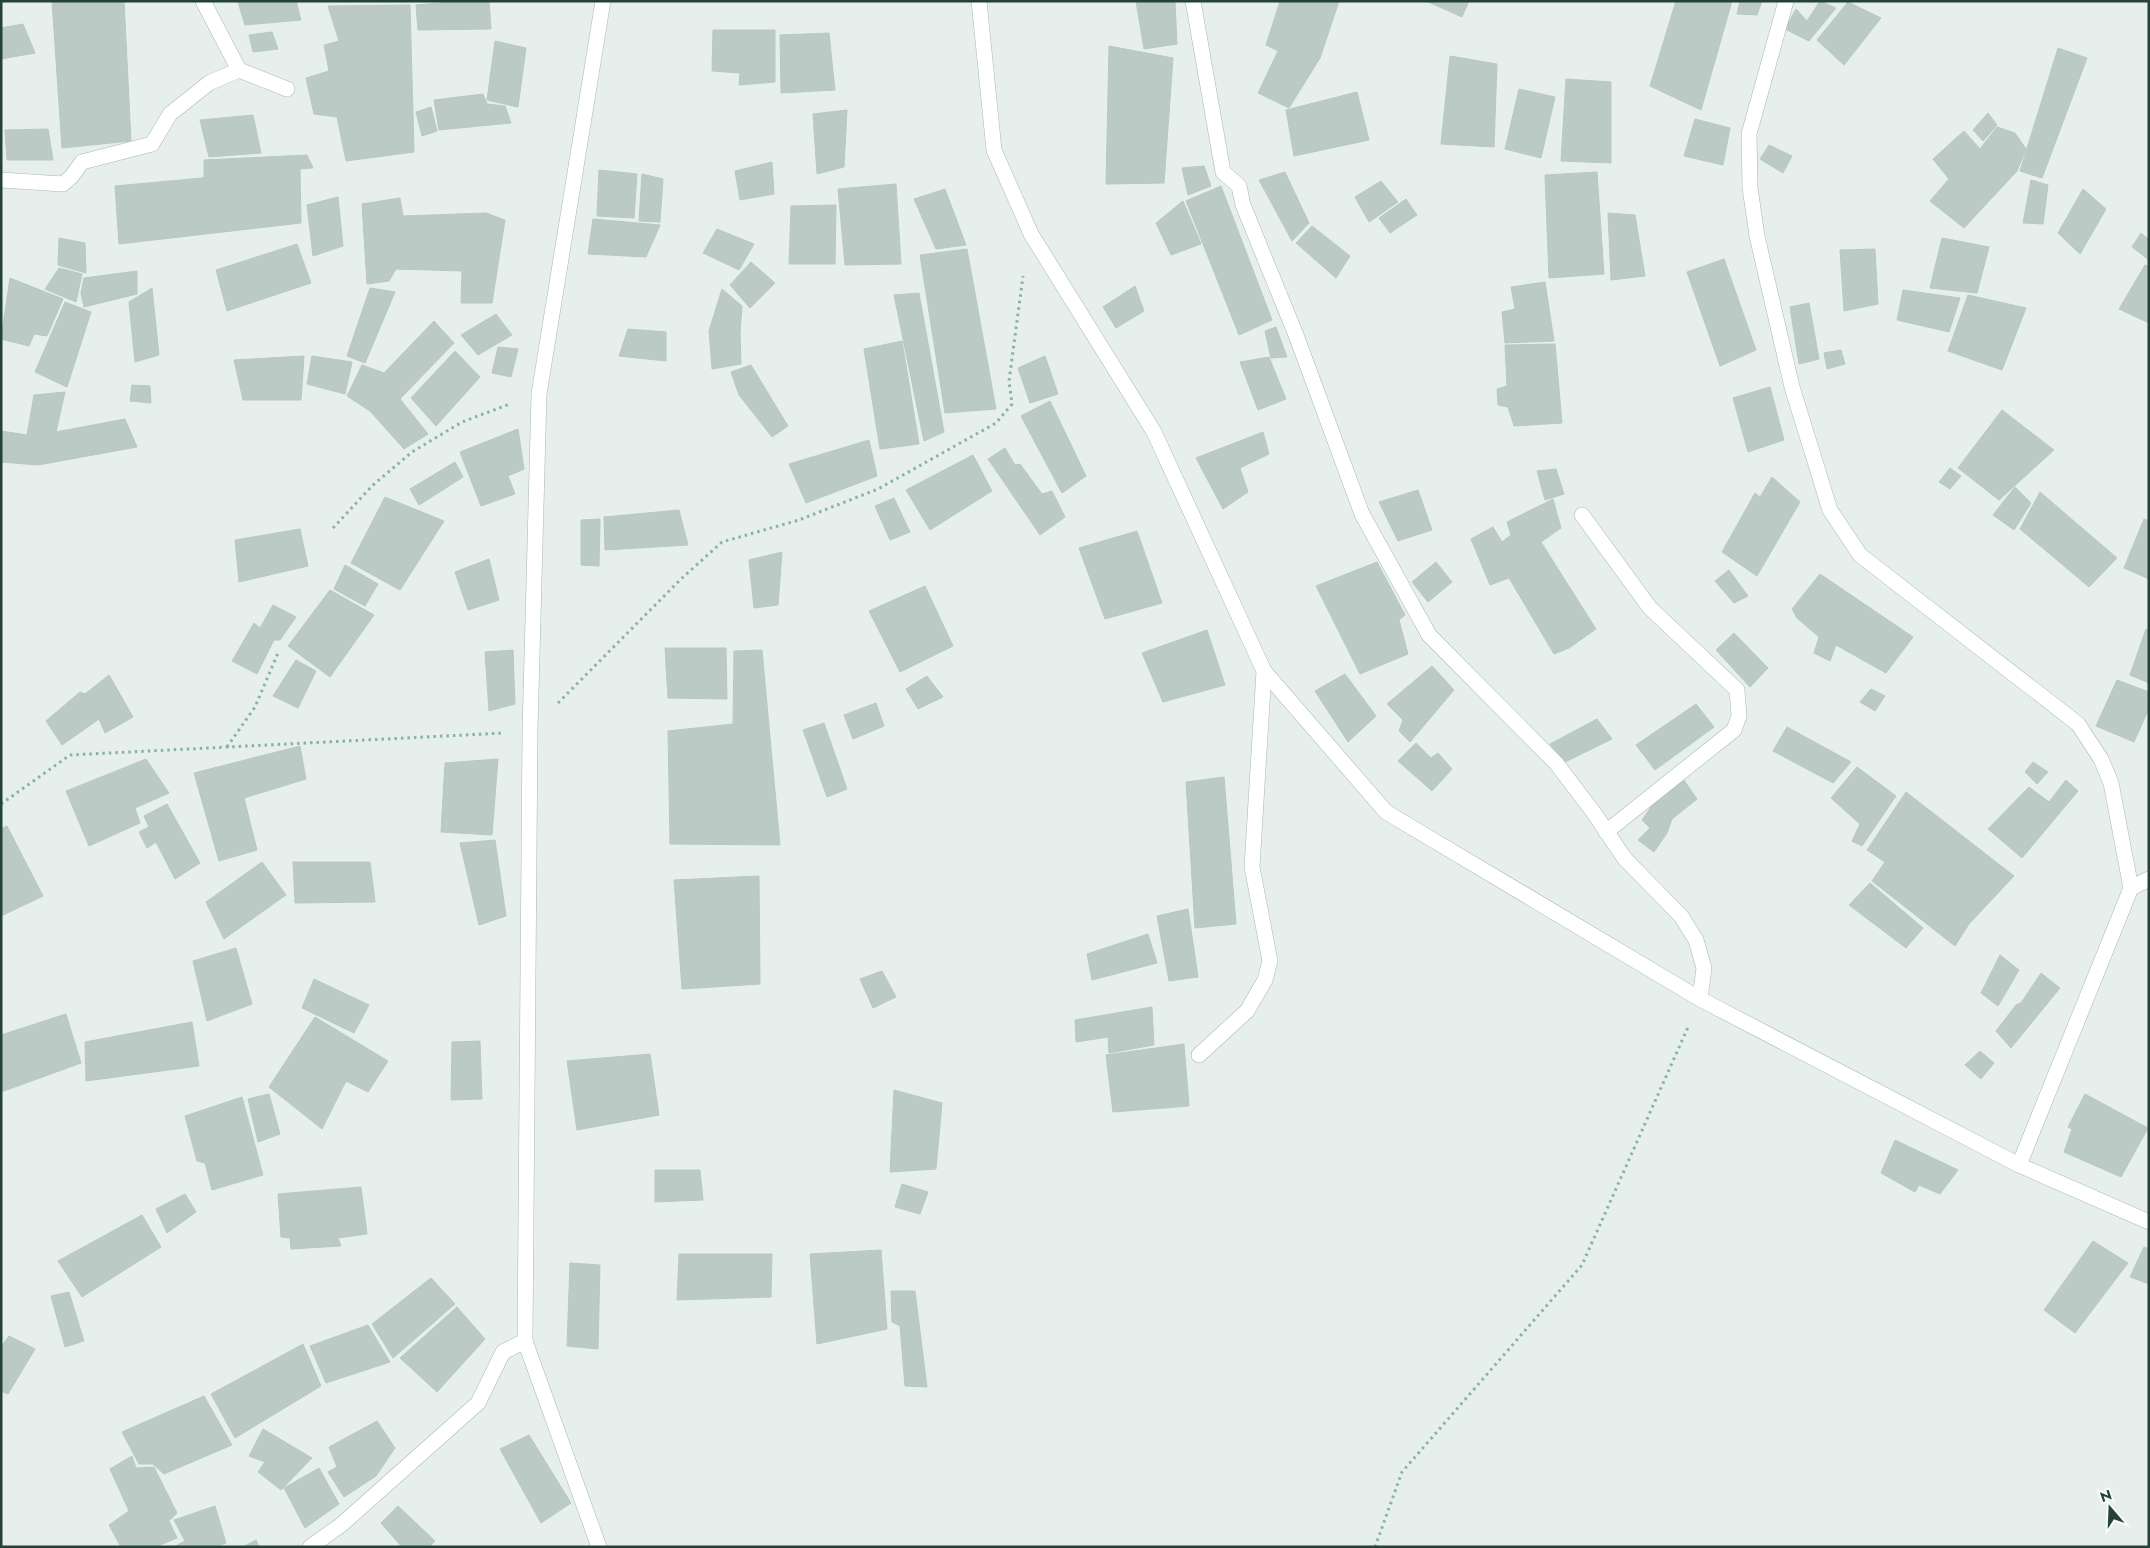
<svg xmlns="http://www.w3.org/2000/svg" width="2150" height="1548" font-family="Jost,sans-serif">
	<style>
		.building { fill: #bbcac4; stroke: #b8c9c2 }
		.lines { fill: none; stroke-linecap: round; stroke-linejoin: round }
		.service-casing { stroke: #a8b8b2; stroke-width: 16 }
		.minor-casing { stroke: #a8b8b2; stroke-width: 16 }
		.path { stroke: #86b3a5; stroke-width: 3; stroke-dasharray: 2.5 4; stroke-linecap: butt }
		.service { stroke: #fff; stroke-width: 15 }
		.minor { stroke: #fff; stroke-width: 15 }
	</style>
	<rect width="100%" height="100%" fill="#e6efeb"/>
	<g class="building">
		<polygon points="52,1 124,1 131,141 62,148"/>
		<polygon points="296,1 301,20 245,25 238,2"/>
		<polygon points="464,1 489,1 491,29 418,30 416,5"/>
		<polygon points="1136,1 1175,1 1177,44 1144,49"/>
		<polygon points="1280,1 1339,1 1320,58 1289,108 1258,93 1278,51 1266,45"/>
		<polygon points="1426,1 1469,1 1462,17"/>
		<polygon points="1676,1 1732,1 1701,110 1650,86"/>
		<polygon points="1740,1 1762,1 1757,15 1737,14"/>
		<polygon points="1820,1 1836,8 1809,41 1785,29 1796,9 1807,21"/>
		<polygon points="1848,2 1881,18 1844,65 1817,40"/>
		<polygon points="410,5 414,152 346,161 337,117 314,114 306,78 329,71 324,45 339,41 328,6"/>
		<polygon points="23,24 35,53 1,59 1,28"/>
		<polygon points="713,30 775,30 775,82 739,85 740,73 712,71"/>
		<polygon points="272,32 278,49 253,52 249,35"/>
		<polygon points="829,33 835,90 781,93 780,35"/>
		<polygon points="495,41 526,48 518,107 487,100"/>
		<polygon points="1109,46 1173,58 1164,183 1106,184"/>
		<polygon points="2058,48 2087,58 2042,178 2020,171"/>
		<polygon points="1450,56 1497,64 1494,147 1441,144"/>
		<polygon points="1566,79 1611,82 1611,163 1561,161"/>
		<polygon points="1519,89 1555,97 1541,158 1505,149"/>
		<polygon points="1357,92 1369,140 1294,156 1286,110"/>
		<polygon points="483,94 487,104 505,106 511,123 439,130 434,100"/>
		<polygon points="431,107 437,131 422,136 416,112"/>
		<polygon points="847,110 844,167 817,174 813,114"/>
		<polygon points="1988,113 1997,125 1983,141 1973,130"/>
		<polygon points="253,115 261,153 209,157 200,120"/>
		<polygon points="1695,119 1730,128 1723,165 1684,156"/>
		<polygon points="1997,127 2015,133 2026,149 2017,171 1964,228 1930,201 1949,179 1933,159 1964,131 1980,149"/>
		<polygon points="48,129 53,160 7,160 5,130"/>
		<polygon points="1769,145 1792,156 1783,173 1760,159"/>
		<polygon points="307,155 313,168 204,177 204,160"/>
		<polygon points="772,162 774,194 740,200 735,171"/>
		<polygon points="1204,166 1211,186 1188,195 1182,168"/>
		<polygon points="300,169 301,223 119,244 115,186"/>
		<polygon points="599,170 637,174 634,218 597,216"/>
		<polygon points="1285,172 1309,223 1292,241 1259,180"/>
		<polygon points="1597,172 1604,274 1549,278 1545,175"/>
		<polygon points="642,174 663,179 660,222 639,221"/>
		<polygon points="2031,180 2048,185 2043,224 2023,223"/>
		<polygon points="1381,181 1398,202 1369,222 1355,197"/>
		<polygon points="896,184 901,264 845,265 838,189"/>
		<polygon points="1221,186 1272,320 1239,335 1186,201"/>
		<polygon points="945,189 966,245 936,249 914,199"/>
		<polygon points="2083,189 2106,209 2080,254 2058,233"/>
		<polygon points="338,197 343,246 313,256 307,205"/>
		<polygon points="400,198 403,216 486,213 505,220 492,303 461,303 462,271 396,269 389,281 367,284 362,204"/>
		<polygon points="1406,199 1417,215 1390,233 1379,218"/>
		<polygon points="1183,201 1201,244 1171,255 1156,223"/>
		<polygon points="836,205 835,264 789,264 791,206"/>
		<polygon points="1608,213 1635,215 1645,276 1611,280"/>
		<polygon points="593,219 660,225 646,257 588,254"/>
		<polygon points="1312,226 1350,256 1336,278 1296,243"/>
		<polygon points="717,229 754,244 739,270 703,253"/>
		<polygon points="2141,233 2149,240 2149,260 2132,247"/>
		<polygon points="59,238 85,243 86,273 58,265"/>
		<polygon points="1942,238 1989,247 1977,293 1930,288"/>
		<polygon points="297,244 311,283 227,311 216,270"/>
		<polygon points="967,249 996,409 945,413 920,255"/>
		<polygon points="1875,249 1878,304 1844,311 1840,250"/>
		<polygon points="1724,259 1756,350 1720,366 1687,272"/>
		<polygon points="751,262 775,283 750,308 730,285"/>
		<polygon points="2145,265 2149,267 2149,323 2119,309"/>
		<polygon points="59,268 82,274 76,302 45,289"/>
		<polygon points="137,271 137,294 84,307 81,293 84,278"/>
		<polygon points="10,278 63,299 47,336 34,334 29,346 1,339"/>
		<polygon points="1545,282 1554,341 1505,343 1502,312 1515,309 1511,287"/>
		<polygon points="1135,286 1144,311 1116,328 1103,307"/>
		<polygon points="152,288 159,355 135,362 129,302"/>
		<polygon points="370,288 395,292 365,363 347,356"/>
		<polygon points="722,289 742,306 740,333 741,364 712,369 709,331"/>
		<polygon points="1903,290 1960,298 1949,332 1897,320"/>
		<polygon points="919,293 944,432 924,441 894,295"/>
		<polygon points="1968,295 2026,308 2002,370 1948,351"/>
		<polygon points="65,302 91,312 67,387 35,372"/>
		<polygon points="1809,303 1819,359 1799,364 1790,307"/>
		<polygon points="496,314 512,335 478,355 461,335"/>
		<polygon points="434,321 454,343 400,399 428,434 404,449 370,411 347,396 362,365 384,373"/>
		<polygon points="1276,327 1287,357 1271,358 1265,331"/>
		<polygon points="628,329 666,332 666,361 619,356"/>
		<polygon points="902,341 919,444 880,449 864,349"/>
		<polygon points="1555,344 1562,423 1514,426 1508,407 1498,405 1497,389 1507,386 1505,345"/>
		<polygon points="498,347 518,349 511,377 492,373"/>
		<polygon points="1841,350 1845,364 1827,369 1824,353"/>
		<polygon points="455,351 480,377 436,426 411,398"/>
		<polygon points="304,356 301,400 243,400 234,360"/>
		<polygon points="312,356 352,362 345,394 307,384"/>
		<polygon points="1045,356 1058,394 1030,403 1018,368"/>
		<polygon points="1269,357 1286,399 1258,410 1240,362"/>
		<polygon points="751,365 788,426 772,437 739,395 731,372"/>
		<polygon points="132,385 150,386 151,403 130,401"/>
		<polygon points="1770,387 1784,440 1748,452 1733,398"/>
		<polygon points="65,392 56,432 125,419 137,447 38,465 1,462 1,431 27,435 34,395"/>
		<polygon points="1050,401 1086,476 1062,493 1021,416"/>
		<polygon points="2002,410 2054,450 1999,500 1958,468"/>
		<polygon points="518,429 524,469 508,476 515,494 481,506 460,452"/>
		<polygon points="1263,432 1269,454 1240,468 1248,492 1223,509 1196,458"/>
		<polygon points="869,440 877,476 806,503 789,464"/>
		<polygon points="1005,448 1015,465 1020,464 1042,494 1052,491 1065,517 1040,535 988,459"/>
		<polygon points="973,455 992,491 930,530 906,490"/>
		<polygon points="455,462 463,477 419,505 410,489"/>
		<polygon points="1950,468 1961,476 1950,489 1939,482"/>
		<polygon points="1556,469 1564,494 1545,500 1537,471"/>
		<polygon points="1772,477 1800,502 1757,576 1722,552 1755,493 1760,497"/>
		<polygon points="2015,487 2031,503 2014,530 1993,515"/>
		<polygon points="1418,490 1432,530 1398,541 1379,502"/>
		<polygon points="2040,492 2117,558 2089,587 2020,529"/>
		<polygon points="385,497 444,521 400,590 351,563"/>
		<polygon points="894,498 910,532 890,540 875,506"/>
		<polygon points="1553,499 1561,528 1541,542 1596,629 1569,648 1554,654 1509,578 1490,585 1471,539 1493,527 1502,542 1511,535 1507,522"/>
		<polygon points="679,510 688,545 605,550 604,517"/>
		<polygon points="600,519 599,566 581,565 581,520"/>
		<polygon points="2144,519 2149,521 2149,579 2124,568"/>
		<polygon points="300,529 308,566 239,582 235,540"/>
		<polygon points="1137,531 1162,603 1105,619 1079,548"/>
		<polygon points="782,552 778,605 754,608 749,560"/>
		<polygon points="489,559 499,600 468,610 455,572"/>
		<polygon points="1377,562 1405,615 1399,620 1408,654 1360,674 1316,586"/>
		<polygon points="1436,562 1452,582 1428,602 1412,582"/>
		<polygon points="345,565 378,584 365,606 334,589"/>
		<polygon points="1729,570 1748,596 1734,603 1715,581"/>
		<polygon points="1820,574 1913,637 1886,673 1836,645 1830,661 1814,653 1819,637 1797,618 1792,609"/>
		<polygon points="925,586 953,646 900,672 869,611"/>
		<polygon points="330,590 374,615 330,677 288,646"/>
		<polygon points="273,605 296,617 280,640 274,640 257,674 232,661 254,623 260,628"/>
		<polygon points="2146,629 2149,630 2149,683 2130,675"/>
		<polygon points="1207,630 1225,685 1163,702 1142,653"/>
		<polygon points="1734,633 1768,668 1750,687 1716,650"/>
		<polygon points="665,648 726,648 727,699 668,698"/>
		<polygon points="513,650 515,704 489,711 485,652"/>
		<polygon points="762,650 780,845 670,844 668,731 733,724 734,651"/>
		<polygon points="296,660 316,671 298,708 273,696"/>
		<polygon points="1432,666 1454,690 1410,742 1399,731 1403,720 1387,704"/>
		<polygon points="1345,674 1376,716 1348,742 1315,691"/>
		<polygon points="109,675 133,717 105,733 99,719 62,745 46,721 80,692 85,694"/>
		<polygon points="927,676 943,697 918,709 906,689"/>
		<polygon points="2117,680 2149,692 2149,708 2134,742 2096,726"/>
		<polygon points="1871,689 1885,696 1875,711 1860,702"/>
		<polygon points="876,703 884,726 853,739 844,715"/>
		<polygon points="1696,704 1714,727 1655,770 1636,745"/>
		<polygon points="1597,719 1612,739 1565,762 1550,744"/>
		<polygon points="824,723 847,789 827,797 803,730"/>
		<polygon points="1787,727 1851,762 1833,783 1773,751"/>
		<polygon points="1416,743 1431,758 1438,753 1452,769 1432,791 1398,761"/>
		<polygon points="300,746 306,779 244,798 257,850 219,861 194,773"/>
		<polygon points="146,759 169,793 135,808 140,823 89,846 66,791"/>
		<polygon points="498,759 492,835 441,832 445,763"/>
		<polygon points="2033,762 2048,772 2037,784 2025,772"/>
		<polygon points="1857,767 1896,796 1862,846 1852,841 1860,824 1831,798"/>
		<polygon points="1681,776 1697,799 1672,819 1667,833 1654,852 1638,840 1650,828 1642,820 1656,800"/>
		<polygon points="1224,777 1236,924 1195,928 1186,782"/>
		<polygon points="2066,780 2078,791 2022,858 1988,829 2029,787 2049,802"/>
		<polygon points="1906,792 2014,876 1969,924 1955,946 1872,881 1885,862 1867,850"/>
		<polygon points="167,804 200,863 175,879 156,842 147,848 139,832 149,827 144,816"/>
		<polygon points="7,826 43,896 1,916 1,829"/>
		<polygon points="495,840 506,916 479,925 460,843"/>
		<polygon points="262,862 286,895 224,939 206,902"/>
		<polygon points="293,862 370,862 375,902 295,903"/>
		<polygon points="759,876 760,984 682,989 674,880"/>
		<polygon points="1870,883 1923,928 1906,948 1849,905"/>
		<polygon points="1188,909 1198,977 1169,981 1157,916"/>
		<polygon points="1148,934 1157,963 1092,980 1087,954"/>
		<polygon points="236,948 252,1004 207,1021 193,961"/>
		<polygon points="2000,955 2019,970 1998,1006 1981,993"/>
		<polygon points="882,971 896,997 873,1008 860,979"/>
		<polygon points="2041,973 2060,988 2011,1048 1996,1031 2016,1005 2021,1003"/>
		<polygon points="314,979 369,1005 354,1033 302,1008"/>
		<polygon points="1152,1007 1154,1045 1109,1053 1108,1037 1076,1042 1075,1020"/>
		<polygon points="66,1014 81,1063 1,1092 1,1035"/>
		<polygon points="315,1017 388,1061 368,1092 346,1081 322,1129 269,1087"/>
		<polygon points="192,1022 199,1066 86,1081 85,1042"/>
		<polygon points="480,1041 482,1099 451,1100 452,1042"/>
		<polygon points="1184,1044 1189,1106 1113,1112 1106,1055"/>
		<polygon points="1980,1051 1994,1063 1981,1079 1965,1065"/>
		<polygon points="650,1054 659,1115 577,1130 567,1061"/>
		<polygon points="894,1090 942,1103 936,1169 890,1172"/>
		<polygon points="269,1094 280,1134 258,1142 248,1099"/>
		<polygon points="2085,1094 2148,1128 2121,1177 2064,1152 2072,1129 2068,1127"/>
		<polygon points="242,1097 263,1175 212,1190 205,1163 197,1161 185,1116"/>
		<polygon points="1895,1140 1958,1170 1940,1194 1919,1185 1915,1192 1881,1173"/>
		<polygon points="655,1170 700,1170 703,1200 655,1202"/>
		<polygon points="902,1184 928,1192 920,1214 895,1207"/>
		<polygon points="361,1187 367,1234 338,1238 341,1246 291,1249 290,1238 281,1237 278,1194"/>
		<polygon points="185,1194 196,1212 167,1233 156,1209"/>
		<polygon points="142,1215 161,1247 82,1297 58,1261"/>
		<polygon points="2093,1241 2128,1263 2075,1333 2044,1310"/>
		<polygon points="2144,1247 2149,1249 2149,1284 2130,1277"/>
		<polygon points="881,1250 887,1329 817,1344 810,1254"/>
		<polygon points="679,1254 772,1254 771,1297 677,1300"/>
		<polygon points="570,1263 600,1265 598,1349 567,1346"/>
		<polygon points="431,1278 455,1304 393,1358 372,1324"/>
		<polygon points="891,1291 915,1291 927,1387 905,1386 900,1326 892,1322"/>
		<polygon points="69,1292 84,1341 65,1347 51,1296"/>
		<polygon points="457,1307 485,1339 437,1392 400,1358"/>
		<polygon points="368,1325 390,1362 326,1383 310,1346"/>
		<polygon points="9,1336 35,1349 8,1394 1,1391 1,1347"/>
		<polygon points="303,1344 321,1386 235,1438 211,1394"/>
		<polygon points="204,1396 232,1445 164,1474 153,1464 139,1464 122,1432"/>
		<polygon points="377,1421 395,1448 376,1476 344,1497 328,1472 337,1467 329,1447"/>
		<polygon points="263,1429 312,1458 281,1490 258,1472 265,1462 249,1456"/>
		<polygon points="529,1435 571,1503 541,1523 500,1449"/>
		<polygon points="132,1456 136,1468 154,1467 177,1513 169,1521 177,1538 155,1547 121,1547 109,1525 129,1511 110,1469"/>
		<polygon points="319,1468 339,1504 305,1528 284,1488"/>
		<polygon points="215,1506 226,1543 215,1547 174,1547 185,1541 174,1520"/>
		<polygon points="398,1506 435,1541 429,1547 402,1547 381,1523"/>
		<polygon points="256,1540 259,1547 243,1547"/>
	</g>
	<g class="lines">
		<defs>
			<polyline id="service" points="1,180 63,184 72,176 82,162 152,144 170,114 209,83 239,70"/>
			<g id="minor">
				<polyline points="203,1 239,70 287,89"/>
				<polyline points="979,1 994,150 1031,234 1154,432 1264,671 1386,812 1700,999 2019,1165 2149,1222"/>
				<polyline points="1193,1 1223,172 1239,186 1243,205 1296,335 1362,514 1429,635 1556,763 1594,813 1625,859 1681,916 1696,940 1704,968 1700,999"/>
				<polyline points="1786,1 1749,134 1750,188 1757,236 1792,387 1830,510 1860,555 2078,724 2101,759 2111,783 2131,888"/>
				<polyline points="1582,515 1650,608 1737,690 1739,716 1734,730 1606,832"/>
				<polyline points="1199,1055 1247,1011 1265,980 1270,961 1252,867 1264,671"/>
				<polyline points="2019,1165 2131,888 2149,879"/>
				<polyline points="310,1547 341,1525 478,1403 503,1352 525,1341"/>
				<polyline points="599,1547 525,1341 530,731 539,394 603,1"/>
			</g>
		</defs>
		<use href="#service" class="service-casing"/>
		<use href="#minor" class="minor-casing"/>
		<g class="path">
			<polyline points="333,528 373,485 412,452 462,422 510,404"/>
			<polyline points="558,703 681,579 722,542 799,520 878,489 996,423 1012,404 1009,381 1023,276"/>
			<polyline points="227,747 255,707 278,653"/>
			<polyline points="1,804 70,755 504,733"/>
			<polyline points="1375,1547 1402,1472 1582,1265 1689,1025"/>
		</g>
		<use href="#service" class="service"/>
		<use href="#minor" class="minor"/>
	</g>
	<rect width="2150" height="1548" fill="none" stroke="#24423a" stroke-width="5"/>
	<g transform="translate(2110 1508) rotate(341)" stroke="#f7fbf9" stroke-width="4" paint-order="stroke">
	<path d="M0-4L9 19L0 12L-9 19Z" fill="#24423a"/>
	<text y="-8" font-size="14" font-weight="bold" text-anchor="middle" fill="#24423a">N</text>
	</g>
</svg>
